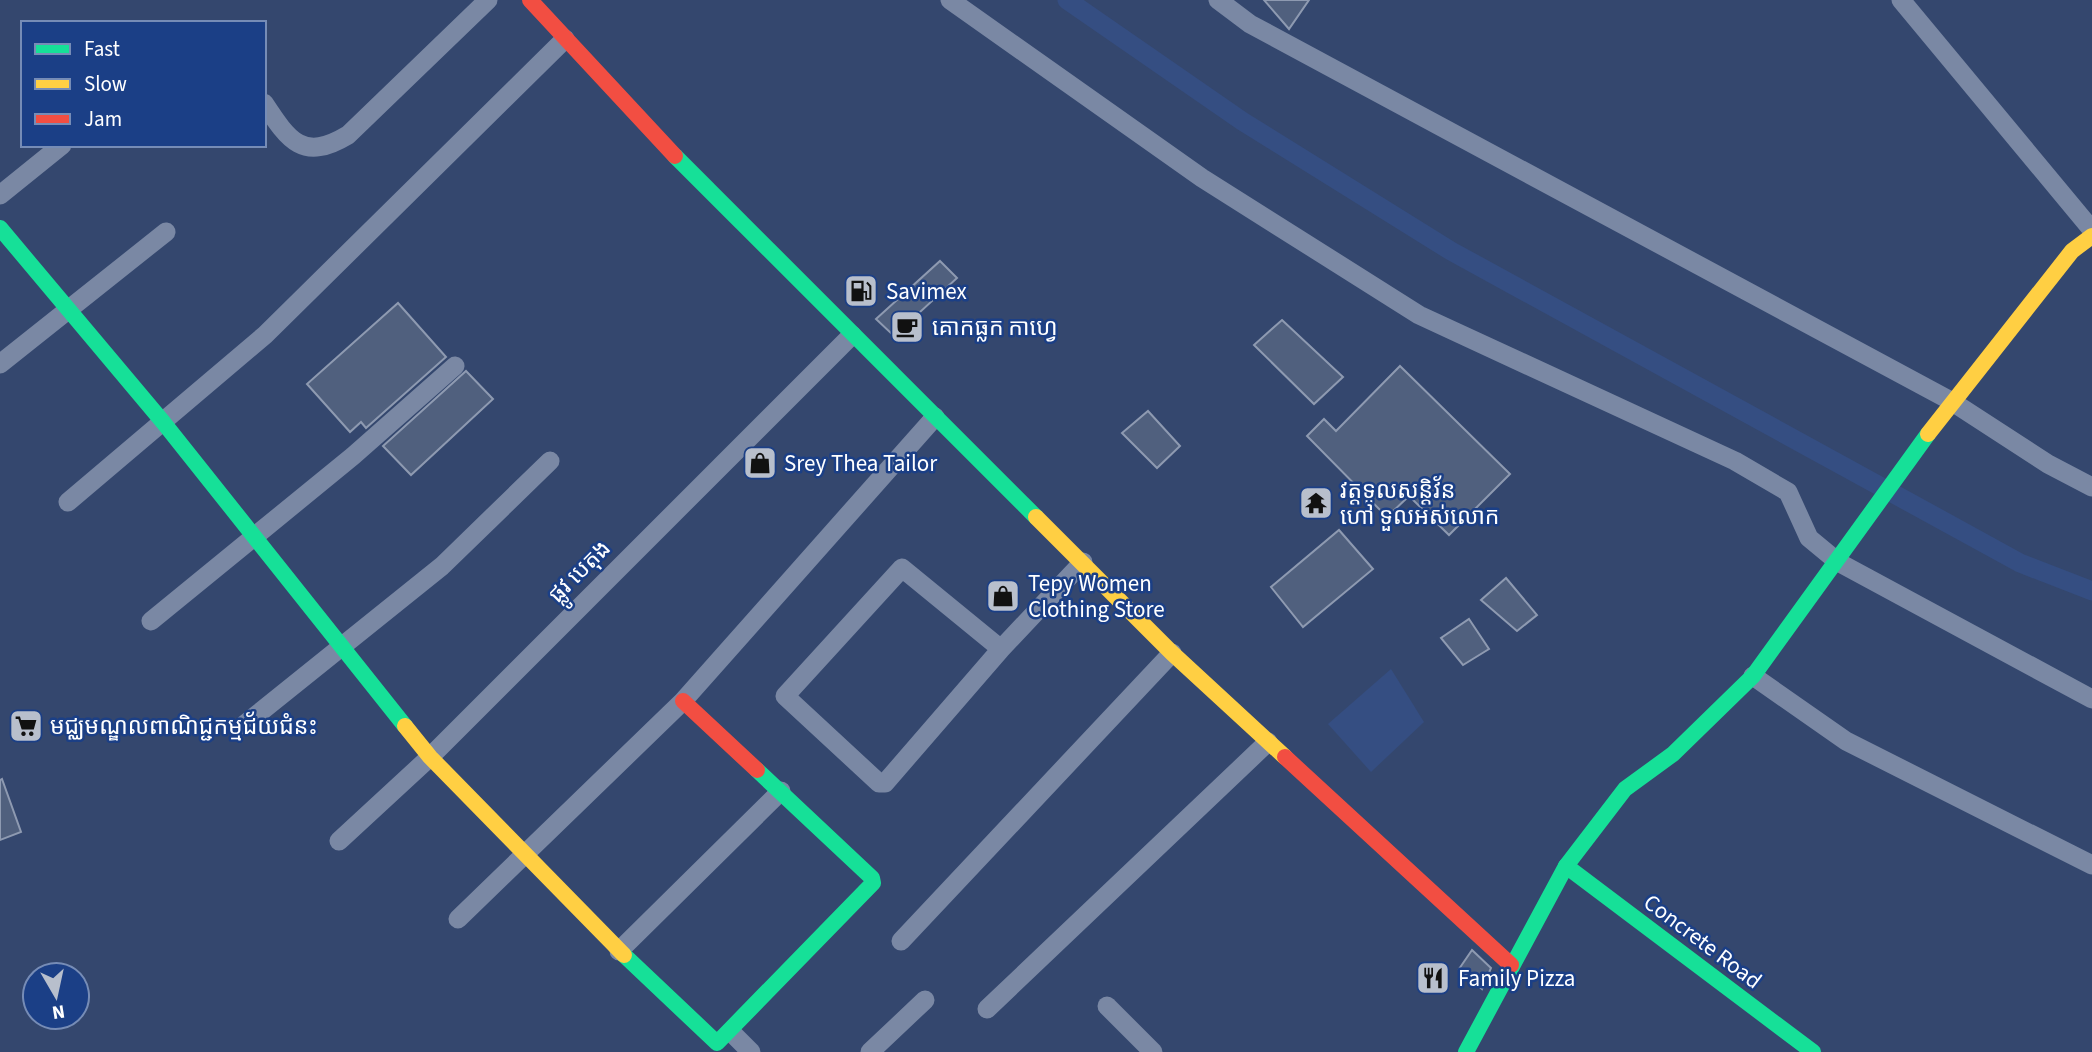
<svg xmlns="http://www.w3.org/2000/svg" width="2092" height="1052" font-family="'Source Sans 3','Noto Sans Khmer',sans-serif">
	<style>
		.water { fill: #354e82 }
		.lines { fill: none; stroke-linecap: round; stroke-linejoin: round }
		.canal { stroke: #354e82; stroke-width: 19 }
		.building { fill: #50607e; stroke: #8e9ab1; stroke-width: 2 }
		.street { stroke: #7a88a4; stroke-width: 19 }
		.fast { stroke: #16e098; stroke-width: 16 }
		.slow { stroke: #ffcf43; stroke-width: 16 }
		.jam { stroke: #f24e42; stroke-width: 16 }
		.labels { text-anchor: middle; stroke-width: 5; stroke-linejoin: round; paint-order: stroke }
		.poi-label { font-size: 23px; fill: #fff; stroke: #1b3f86; text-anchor: start }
		.street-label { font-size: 23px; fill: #fff; stroke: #1b3f86 }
	</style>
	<rect width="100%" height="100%" fill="#34476e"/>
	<polygon class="water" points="1391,669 1424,722 1371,772 1328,724"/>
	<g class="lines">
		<polyline class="canal" points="1067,0 1242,121 1451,251 2020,563 2092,591"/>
	</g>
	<g class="building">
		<polygon points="1264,0 1309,0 1289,29"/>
		<polygon points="940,261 957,278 894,336 876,319"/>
		<polygon points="398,303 446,357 366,428 361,422 350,432 307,384"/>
		<polygon points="1282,320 1343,377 1314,404 1254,345"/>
		<polygon points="1400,366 1510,474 1449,535 1409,496 1387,517 1307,436 1324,419 1336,431"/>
		<polygon points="466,371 493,399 411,475 383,446"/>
		<polygon points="1148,411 1180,446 1157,468 1122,433"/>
		<polygon points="1339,530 1373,569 1303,627 1271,587"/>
		<polygon points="1506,578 1537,615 1517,631 1481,600"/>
		<polygon points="1469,619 1489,649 1463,665 1441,638"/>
		<polygon points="2,779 21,832 0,840 0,780"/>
		<polygon points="1472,950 1491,968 1482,989 1459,969"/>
	</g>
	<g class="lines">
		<g class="street">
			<polyline points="950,0 1202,178 1419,315 1735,461 1788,492 1809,538 1838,562 2092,699"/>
			<polyline points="1218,0 1250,24 1951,401 2048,464 2092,487"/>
			<polyline points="1901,0 2092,230"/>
			<path d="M264,103c25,38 39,59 84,32l140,-135"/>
			<polyline points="0,195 62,145"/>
			<polyline points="0,364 166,232"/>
			<polyline points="68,502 265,335 565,39"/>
			<polyline points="151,621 353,456 455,366"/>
			<polyline points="1001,649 902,568 785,696 879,783 885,783 1001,649 1083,562"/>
			<polyline points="1753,676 1846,741 2092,865"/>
			<polyline points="244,725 442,566 550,461"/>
			<polyline points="339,841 430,757 852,335"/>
			<polyline points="458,919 683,701 935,417"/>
			<polyline points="901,941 1172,653"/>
			<polyline points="619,951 781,791"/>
			<polyline points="1107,1006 1153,1052"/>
			<polyline points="987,1009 1268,742"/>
			<polyline points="731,1032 751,1052"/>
			<polyline points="870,1052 925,1000"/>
		</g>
		<g class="fast">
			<polyline points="675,156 1036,517"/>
			<polyline points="0,228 163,422 405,726"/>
			<polyline points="1566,866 1813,1052"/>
			<polyline points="624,955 717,1043 873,883 872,878 757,770"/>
			<polyline points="1466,1052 1566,866 1625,789 1673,754 1753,676 1928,434"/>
		</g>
		<g class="slow">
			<polyline points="1928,434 2072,251 2092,236"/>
			<polyline points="1036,517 1172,653 1285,757"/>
			<polyline points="405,726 430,757 624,955"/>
		</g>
		<g class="jam">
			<polyline points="530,0 675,156"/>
			<polyline points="683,701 757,770"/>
			<polyline points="1285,757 1511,965"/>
		</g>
	</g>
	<defs>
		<symbol id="fuel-square" viewBox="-11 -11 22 22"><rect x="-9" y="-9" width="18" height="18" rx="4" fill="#b8bfcc" stroke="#1b3f86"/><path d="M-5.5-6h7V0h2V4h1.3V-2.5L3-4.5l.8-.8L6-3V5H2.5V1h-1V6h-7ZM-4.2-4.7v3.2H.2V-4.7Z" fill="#111"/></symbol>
		<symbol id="cafe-square" viewBox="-11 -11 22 22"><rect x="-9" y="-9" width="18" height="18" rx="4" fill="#b8bfcc" stroke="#1b3f86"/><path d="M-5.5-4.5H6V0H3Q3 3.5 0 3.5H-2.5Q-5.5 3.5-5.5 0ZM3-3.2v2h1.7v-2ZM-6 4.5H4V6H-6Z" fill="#111"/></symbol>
		<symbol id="shop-square" viewBox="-11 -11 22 22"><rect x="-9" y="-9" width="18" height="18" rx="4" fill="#b8bfcc" stroke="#1b3f86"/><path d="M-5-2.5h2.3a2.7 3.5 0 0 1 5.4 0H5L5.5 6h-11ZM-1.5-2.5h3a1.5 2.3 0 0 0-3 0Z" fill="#111"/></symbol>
		<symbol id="temple-square" viewBox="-11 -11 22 22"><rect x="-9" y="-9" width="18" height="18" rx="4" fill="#b8bfcc" stroke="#1b3f86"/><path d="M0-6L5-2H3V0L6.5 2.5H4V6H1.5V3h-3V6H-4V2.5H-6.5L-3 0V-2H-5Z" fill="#111"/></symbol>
		<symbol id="supermarket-square" viewBox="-11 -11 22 22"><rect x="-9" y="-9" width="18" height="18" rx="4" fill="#b8bfcc" stroke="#1b3f86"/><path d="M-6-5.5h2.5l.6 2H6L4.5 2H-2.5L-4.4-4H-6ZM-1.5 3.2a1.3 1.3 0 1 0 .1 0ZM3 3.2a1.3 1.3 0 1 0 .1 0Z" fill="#111"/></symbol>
		<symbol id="restaurant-square" viewBox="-11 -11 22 22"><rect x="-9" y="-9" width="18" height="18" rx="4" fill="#b8bfcc" stroke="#1b3f86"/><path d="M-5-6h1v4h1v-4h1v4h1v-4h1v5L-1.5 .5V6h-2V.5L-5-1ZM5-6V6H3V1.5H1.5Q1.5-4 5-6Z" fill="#111"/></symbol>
	</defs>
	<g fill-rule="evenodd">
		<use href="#fuel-square" x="842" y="272" width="38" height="38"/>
		<use href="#cafe-square" x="888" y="308" width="38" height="38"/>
		<use href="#shop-square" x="741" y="444" width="38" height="38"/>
		<use href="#temple-square" x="1297" y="484" width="38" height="38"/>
		<use href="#shop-square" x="984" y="577" width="38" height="38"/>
		<use href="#supermarket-square" x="7" y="707" width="38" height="38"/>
		<use href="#restaurant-square" x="1414" y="959" width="38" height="38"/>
	</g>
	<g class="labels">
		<g class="poi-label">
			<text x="886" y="299">Savimex</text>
			<text x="932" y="335">គោកធ្លក កាហ្វេ</text>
			<text x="784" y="471">Srey Thea Tailor</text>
			<text x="1340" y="498">វត្តទូលសន្តិវ័ន<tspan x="1340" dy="26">ហៅ ទួលអស់លោក</tspan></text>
			<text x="1028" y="591">Tepy Women<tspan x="1028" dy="26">Clothing Store</tspan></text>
			<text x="50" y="734">មជ្ឈមណ្ឌលពាណិជ្ជកម្មជ័យជំនះ</text>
			<text x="1458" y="986">Family Pizza</text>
		</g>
		<g class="street-label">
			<text transform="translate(579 571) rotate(-45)" y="8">ផ្លូវ បេតុង</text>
			<text transform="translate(1703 941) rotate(37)" y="8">Concrete Road</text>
		</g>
	</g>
	<rect x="21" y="21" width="245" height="126" fill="#1b3f86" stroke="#768cb6" stroke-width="2"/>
	<rect x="35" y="44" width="35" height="10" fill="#16e098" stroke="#768cb6" stroke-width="2"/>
	<text x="84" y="56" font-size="21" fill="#ffffff">Fast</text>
	<rect x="35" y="79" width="35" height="10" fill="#ffcf43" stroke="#768cb6" stroke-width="2"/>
	<text x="84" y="91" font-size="21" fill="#ffffff">Slow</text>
	<rect x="35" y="114" width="35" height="10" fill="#f24e42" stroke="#768cb6" stroke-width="2"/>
	<text x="84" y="126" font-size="21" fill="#ffffff">Jam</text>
	<g transform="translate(56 996) rotate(171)"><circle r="33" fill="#1b3f86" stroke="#768cb6" stroke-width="2"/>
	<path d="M0-5L12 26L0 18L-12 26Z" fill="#b8bfcc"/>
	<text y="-10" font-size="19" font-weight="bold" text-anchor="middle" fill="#ffffff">N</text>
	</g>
</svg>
